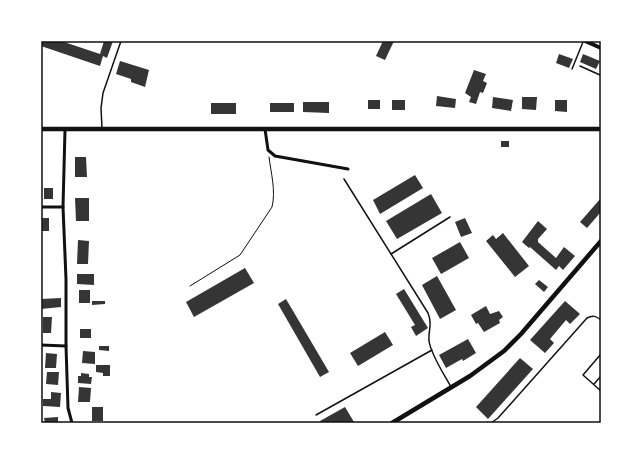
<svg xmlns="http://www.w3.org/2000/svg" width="642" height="464" font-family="'DM Sans',sans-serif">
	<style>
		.building { fill: #353535 }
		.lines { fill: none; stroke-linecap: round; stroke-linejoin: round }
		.path { stroke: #111; stroke-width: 1 }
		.service { stroke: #111; stroke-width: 1.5 }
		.minor { stroke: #111; stroke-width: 3 }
		.secondary { stroke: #111; stroke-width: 4 }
		.primary { stroke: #111; stroke-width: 4.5 }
		.neatline { fill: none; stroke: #111; stroke-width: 1.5 }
	</style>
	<rect width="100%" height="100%" fill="#fff"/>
	<g class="building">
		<polygon points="41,41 61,41 100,54 104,41 113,41 107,58 103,56 100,66 41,46"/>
		<polygon points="383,41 394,41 385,60 376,56"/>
		<polygon points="559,54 573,59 569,68 556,63"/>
		<polygon points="583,54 600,61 596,69 580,62"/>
		<polygon points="120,61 149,70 145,87 131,82 131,79 116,74"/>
		<polygon points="474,70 486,74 483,81 487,83 483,93 480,92 476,104 469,102 471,97 465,93"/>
		<polygon points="437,96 456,99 455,108 436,106"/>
		<polygon points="493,97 513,100 511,111 492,108"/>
		<polygon points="522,97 537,97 536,110 522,109"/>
		<rect x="368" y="100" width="12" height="9"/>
		<rect x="392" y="100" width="13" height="10"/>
		<polygon points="555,100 567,100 567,112 555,111"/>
		<polygon points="303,102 329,102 329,113 303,112"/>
		<rect x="211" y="103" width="25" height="11"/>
		<rect x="270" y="103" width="24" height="9"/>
		<rect x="501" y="141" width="8" height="6"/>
		<polygon points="75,157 86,157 87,177 75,177"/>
		<polygon points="415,175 423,188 380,214 373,200"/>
		<rect x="44" y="188" width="9" height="11"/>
		<polygon points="431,194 442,213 397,239 386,221"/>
		<polygon points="75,198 89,198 89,221 76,221"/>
		<polygon points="601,198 601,214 600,213 587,228 580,222"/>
		<rect x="41" y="218" width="8" height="13"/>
		<polygon points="465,218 472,233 461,237 455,222"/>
		<polygon points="538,221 547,229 538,239 538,242 556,258 564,247 575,256 563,270 559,266 556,270 530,247 529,248 522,242"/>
		<polygon points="503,233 529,266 515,277 486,241 493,235 496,239"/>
		<polygon points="78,240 89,241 88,264 77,264"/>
		<polygon points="460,242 469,258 441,274 432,258"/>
		<polygon points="245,268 254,283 194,317 186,302"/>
		<polygon points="77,274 94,274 94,285 77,284"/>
		<polygon points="437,276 456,310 440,319 422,285"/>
		<polygon points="539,280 548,287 544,292 535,284"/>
		<polygon points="404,289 428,328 416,336 411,327 415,325 396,294"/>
		<rect x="79" y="290" width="11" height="13"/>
		<polygon points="61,298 61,307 41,309 41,299"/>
		<polygon points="286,299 329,372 320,377 278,304"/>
		<polygon points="92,301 105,301 105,304 92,305"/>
		<polygon points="565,301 580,314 570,324 566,320 550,339 554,343 545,353 530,340"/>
		<polygon points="486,306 490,314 499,311 503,317 499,320 500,323 484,332 478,323 476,324 471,315"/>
		<polygon points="43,317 52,317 51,333 43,333"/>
		<rect x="80" y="329" width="11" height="9"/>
		<polygon points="385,332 393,345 358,366 350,353"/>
		<polygon points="468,339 476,353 463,361 462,359 446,368 439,355"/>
		<polygon points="99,346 109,346 109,351 99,350"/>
		<polygon points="83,351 95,352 95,364 82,363"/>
		<polygon points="46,353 57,354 56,368 45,368"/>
		<polygon points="520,358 533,369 488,419 476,407"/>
		<polygon points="96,365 110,365 110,376 103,376 103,373 96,372"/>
		<polygon points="47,372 59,372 58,385 46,384"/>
		<polygon points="81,373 89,374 89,377 92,377 91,384 78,383 78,376 81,376"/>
		<polygon points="79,387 91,388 90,402 78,402"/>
		<polygon points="51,392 61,393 60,407 43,406 43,399 51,399"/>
		<rect x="92" y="407" width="11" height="14"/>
		<polygon points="345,407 354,422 321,423 320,421"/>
		<polygon points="58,417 58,423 45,423 44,418"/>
	</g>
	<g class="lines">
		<path class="path" d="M190,286l50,-31 32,-48c4,-16 -1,-34 -3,-50"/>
		<g class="service">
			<polyline points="580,66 600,75 601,73"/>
			<polyline points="572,69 583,42"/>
			<polyline points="102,128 101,108 103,93 121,41"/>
			<path d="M344,179l84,134c5,11 0,17 1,28 2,14 15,33 22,46"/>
			<polyline points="391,254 450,217"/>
			<polyline points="601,354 583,375 601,391"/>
			<polyline points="594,384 601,376"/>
			<polyline points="316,415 432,350"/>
			<path d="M491,423l7,-5 89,-100c6,-3 9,-2 14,2"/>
		</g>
		<g class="minor">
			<polyline points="265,129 268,150 275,156 348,169"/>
			<polyline points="65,130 63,207 66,279 66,346 68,408 72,423"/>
			<polyline points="41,207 63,207"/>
			<polyline points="41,345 66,346"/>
		</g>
		<polyline class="secondary" points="585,41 601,48"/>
		<g class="primary">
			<polyline points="41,129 601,129"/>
			<polyline points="392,423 470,376 504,351 521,334 601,241"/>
		</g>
	</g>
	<rect width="642" height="464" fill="none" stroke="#ffffff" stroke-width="84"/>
	<rect x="42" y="42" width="558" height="380" class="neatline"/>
</svg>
